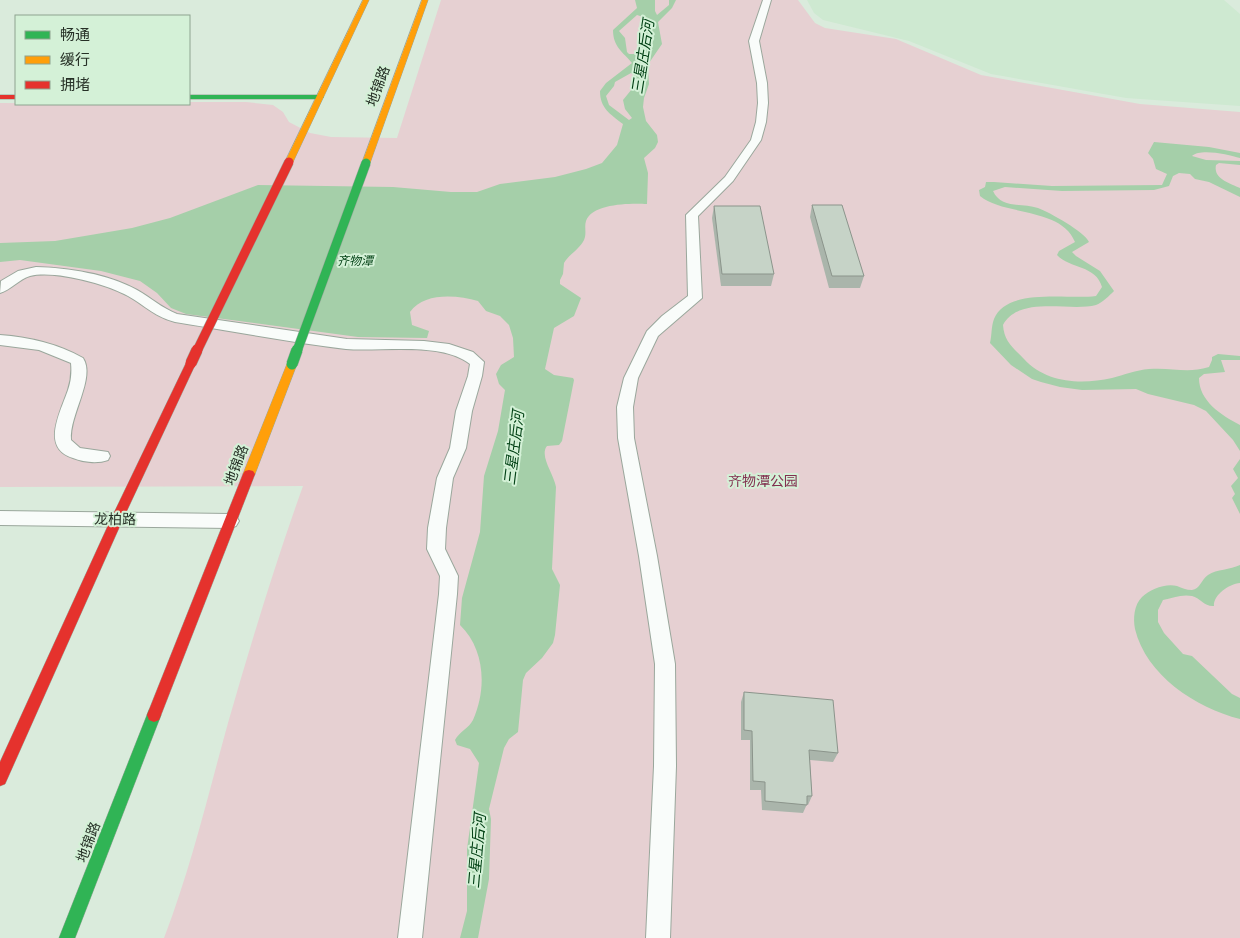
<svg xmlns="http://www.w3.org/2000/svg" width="1240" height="938" font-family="Mulish,'Noto Sans SC',sans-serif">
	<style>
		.built { fill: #cee9d1 }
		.green { fill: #e6d0d2 }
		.water { fill: #a5cfa9; fill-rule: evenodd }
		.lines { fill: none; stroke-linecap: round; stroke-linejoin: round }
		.lane-casing { stroke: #9aa79c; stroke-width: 2 }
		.fast-casing { stroke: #9aa79c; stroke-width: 1 }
		.slow-casing { stroke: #9aa79c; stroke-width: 1 }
		.jam-casing { stroke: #9aa79c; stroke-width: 1 }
		.lane { fill: #f9fcfa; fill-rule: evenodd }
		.fast { fill: #30b455; fill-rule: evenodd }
		.slow { fill: #ff9f0a; fill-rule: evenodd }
		.jam { fill: #e5322d; fill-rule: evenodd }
		.fast-bridge-far1-casing { stroke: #9aa79c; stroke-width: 10; stroke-linecap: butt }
		.fast-bridge-casing { stroke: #9aa79c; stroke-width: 12; stroke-linecap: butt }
		.jam-bridge-far1-casing { stroke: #9aa79c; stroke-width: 10; stroke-linecap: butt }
		.jam-bridge-casing { stroke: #9aa79c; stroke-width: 12; stroke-linecap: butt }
		.fast-bridge-far1 { stroke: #30b455; stroke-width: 9 }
		.fast-bridge { stroke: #30b455; stroke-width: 11 }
		.jam-bridge-far1 { stroke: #e5322d; stroke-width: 9 }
		.jam-bridge { stroke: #e5322d; stroke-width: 11 }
		.wall { fill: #aab5ab }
		.building { fill: #c6d3c7; stroke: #8b948b }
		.labels { text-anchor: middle; stroke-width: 4; stroke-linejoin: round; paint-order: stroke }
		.far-water-label { font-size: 12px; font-style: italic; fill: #024115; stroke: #d4f1d7 }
		.street-label { font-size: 14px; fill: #263026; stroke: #d4f1d7 }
		.park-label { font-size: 14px; fill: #823050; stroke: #d4f1d7 }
		.water-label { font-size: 15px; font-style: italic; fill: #024115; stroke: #d4f1d7 }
	</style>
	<rect width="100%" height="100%" fill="#daebdc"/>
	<polygon class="built" points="807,0 1224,0 1240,14 1240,106 1126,98 991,74 909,41 823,20 814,13"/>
	<path class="green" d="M441,0h357l17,23 10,5 71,11 85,36 159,29 100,8v826h-1076c27,-70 44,-143 64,-215 23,-80 47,-159 75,-237l-303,1v-384l189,1v-2h57l27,3 10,7 6,10 21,11 21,4 66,1z"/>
	<g class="water">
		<path d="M635,0h20v11l2,4 12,-10v-5h7l-4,8 -14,14 4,22 -13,19 -1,6 1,15 -5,14 -1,9 3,14 11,14 1,7 -3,6 -11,10 4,15 -1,31c-15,-1 -55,-1 -61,17 -2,6 1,12 -2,19 -5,10 -15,14 -20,23l-1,11 -3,6v4l21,14 -7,18 -20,12 -9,41 9,6 19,3 1,2 -12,61 -3,4 -12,1c-8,10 7,28 9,41l-4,82 8,16 -5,50 -2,8 -11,15 -16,15 -3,7 -5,52 -9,7 -5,9 -15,61 2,10 -2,60 -11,59h-18l7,-27v-62l12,-86 -9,-14 -13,-4 -2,-5c4,-8 14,-12 18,-20 14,-31 12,-71 -13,-95l2,-27 18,-66 4,-56 14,-45 7,-41 -6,-6 -3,-10 5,-9 13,-8 -1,-19 -4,-13 -9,-9 -14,-5 -8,-10c-21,-6 -54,-9 -68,11l2,13 17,6 -2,7 -69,-1 -172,-23 -15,-6 -14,-15 -17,-12 -39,-10 -81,-11 -20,2v-19l55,-2 77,-13 38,-10 88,-33 135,2 58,5h26l23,-8 55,-7 31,-8 16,-6 15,-18 6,-21c-13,-10 -23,-16 -23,-33l6,-8 26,-20c-9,-11 -19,-16 -19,-33l24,-22zM637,15l9,3 -2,2 1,14 -7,20h-9l-2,-2 -2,-14 -6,-7zM631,73l3,2 2,9 -13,16 2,9 7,9 -3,2 -20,-15 -3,-9 8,-10 1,-4z"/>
		<path d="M1154,142l55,5 31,6v5c-11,-3 -39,-10 -48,-2l14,4 34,1v4l-21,-2 -3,2c-3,14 14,18 24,23v9l-31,-15 -14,-3 -5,-5 -11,-1 -6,3 -4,10 -15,4 -92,1 -57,-4 -12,4c8,18 30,12 45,17 11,4 47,24 51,34l-17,10 4,4 24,15 14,20c-4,4 -12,12 -18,14 -26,7 -77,-10 -93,20 1,16 10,23 21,34 22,24 57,26 88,19 12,-3 24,-8 37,-9 23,-2 37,5 60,-2l3,-7v-3l6,-3 22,2v4h-19l4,12 -21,2 -5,4c0,23 22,37 41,47v26l-7,-11 -27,-29 -12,-6 -46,-11 -12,-5 -54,1 -22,-3 -19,-5 -9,-3 -21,-14 -21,-22c2,-8 1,-16 4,-24 13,-32 74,-19 102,-23l6,-9c-6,-22 -32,-18 -45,-32l2,-4 16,-9c-14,-35 -71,-26 -95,-46l-1,-6 6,-3 1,-5h8l58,4 110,-1 5,-11 -11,-5 -3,-10 -5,-6z"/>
		<polygon points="1240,459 1240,514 1232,498 1235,494 1231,486 1238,478 1233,469"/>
		<path d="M1240,565v18c-11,1 -27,12 -26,23 -9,1 -14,-8 -22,-10 -10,-2 -20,2 -29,4l-5,10v12l6,11 19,21 9,2 40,38 8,4v21c-44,-11 -94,-44 -105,-90 -2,-11 -1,-24 7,-32 8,-8 24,-14 35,-11 5,2 9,4 15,4 8,-1 9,-10 16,-15 9,-6 22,-5 32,-10z"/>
	</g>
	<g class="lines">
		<defs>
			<g id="lane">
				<polygon points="763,0 771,0 759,41 767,83 768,103 766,122 761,140 733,181 698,216 702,298 658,336 638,378 633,407 634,438 657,556 675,664 676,766 670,938 646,938 654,766 655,664 639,556 618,438 617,407 624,378 647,331 662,316 688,296 686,215 725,177 751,140 756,122 758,103 757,83 749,41"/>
				<path d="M36,267c33,1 72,7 101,23 14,8 25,18 40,24l170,25 77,2 25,3 24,8 11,10 -2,14 -10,35 -6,37 -13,30 -7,50 -1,21 13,27 -1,18 -35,344h-24l41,-344 1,-18 -13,-27 1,-21 9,-50 13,-30 6,-37 12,-35 2,-12c-29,-23 -89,-12 -124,-15 -57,-7 -114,-18 -171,-27 -18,-4 -31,-17 -47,-26 -22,-12 -73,-26 -98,-20 -11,3 -19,14 -30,17l1,-12 17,-10z"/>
				<path d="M0,335c29,2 58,9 83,23 13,20 -14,57 -12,82l9,8 28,4 2,4 -2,4c-11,4 -25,2 -35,-2 -33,-10 -12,-47 -5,-68 3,-9 4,-17 3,-27l-32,-13 -39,-5z"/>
				<polygon points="0,511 230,514 236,516 239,521 236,526 230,528 0,525"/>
			</g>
			<g id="fast">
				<polygon points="189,95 320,95 324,97 320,99 189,99"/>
				<polygon points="154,708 159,710 161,715 75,938 59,938 147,715 149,710"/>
			</g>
			<g id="slow">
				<polygon points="363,0 369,0 293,162 286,164 285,162"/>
				<polygon points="422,0 428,0 370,163 363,165 362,163"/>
				<polygon points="292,361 297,364 255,474 253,477 245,477 243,474 287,364"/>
			</g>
			<g id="jam">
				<rect x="0" y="95" width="16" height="4"/>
				<polygon points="191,360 196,363 123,519 5,784 0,786 0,762 111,519 186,363"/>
				<polygon points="249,470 253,471 255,474 161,715 159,720 154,722 149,720 147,715 243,474 245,471"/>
			</g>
		</defs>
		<use href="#lane" class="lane-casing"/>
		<use href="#fast" class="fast-casing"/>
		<use href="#slow" class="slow-casing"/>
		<use href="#jam" class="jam-casing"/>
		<use href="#lane" class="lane"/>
		<use href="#fast" class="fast"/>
		<use href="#slow" class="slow"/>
		<use href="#jam" class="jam"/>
		<defs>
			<polyline id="fast-bridge-far1" points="297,351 366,163"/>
			<polyline id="fast-bridge" points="292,364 297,350"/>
			<polyline id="jam-bridge-far1" points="197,351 289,162"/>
			<polyline id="jam-bridge" points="191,363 197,350"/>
		</defs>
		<use href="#fast-bridge-far1" class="fast-bridge-far1-casing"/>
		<use href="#fast-bridge" class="fast-bridge-casing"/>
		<use href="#jam-bridge-far1" class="jam-bridge-far1-casing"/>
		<use href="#jam-bridge" class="jam-bridge-casing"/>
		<use href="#fast-bridge-far1" class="fast-bridge-far1"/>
		<use href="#fast-bridge" class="fast-bridge"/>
		<use href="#jam-bridge-far1" class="jam-bridge-far1"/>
		<use href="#jam-bridge" class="jam-bridge"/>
	</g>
	<g class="wall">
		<polygon points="812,205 864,276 860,288 829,288 810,217"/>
		<polygon points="714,206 774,274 771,286 721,286 712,218"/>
		<polygon points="744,692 838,753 833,762 810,760 812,796 808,805 807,804 803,813 762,810 761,790 750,790 750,740 741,740 741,702"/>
	</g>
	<g class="building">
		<polygon points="812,205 842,205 864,276 832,276"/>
		<polygon points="714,206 760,206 774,274 722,274"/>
		<polygon points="744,692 833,700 838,753 809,750 812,796 807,796 807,805 765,801 765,782 753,781 752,731 744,730"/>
	</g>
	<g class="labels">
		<g class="far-water-label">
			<text x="355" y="265">齐物潭</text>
		</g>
		<g class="street-label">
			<text transform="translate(378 86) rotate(-70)" y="5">地锦路</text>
			<text transform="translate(236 465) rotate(-69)" y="5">地锦路</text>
			<text transform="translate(115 519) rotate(1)" y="5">龙柏路</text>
			<text transform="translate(88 842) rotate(-69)" y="5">地锦路</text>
		</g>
		<g class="park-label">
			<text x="763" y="486">齐物潭公园</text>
		</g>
		<g class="water-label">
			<text transform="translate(643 57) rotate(-81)" y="5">三星庄后河</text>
			<text transform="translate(514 448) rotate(-83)" y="5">三星庄后河</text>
			<text transform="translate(477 851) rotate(-85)" y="5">三星庄后河</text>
		</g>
	</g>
	<rect x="15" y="15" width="175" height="90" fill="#d4f1d7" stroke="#8ea490"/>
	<rect x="25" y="31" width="25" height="8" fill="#30b455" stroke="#8ea490"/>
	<text x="60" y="40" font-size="15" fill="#263026">畅通</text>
	<rect x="25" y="56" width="25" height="8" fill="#ff9f0a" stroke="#8ea490"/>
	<text x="60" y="65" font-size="15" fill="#263026">缓行</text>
	<rect x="25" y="81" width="25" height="8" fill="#e5322d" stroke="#8ea490"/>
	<text x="60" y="90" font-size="15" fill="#263026">拥堵</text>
</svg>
